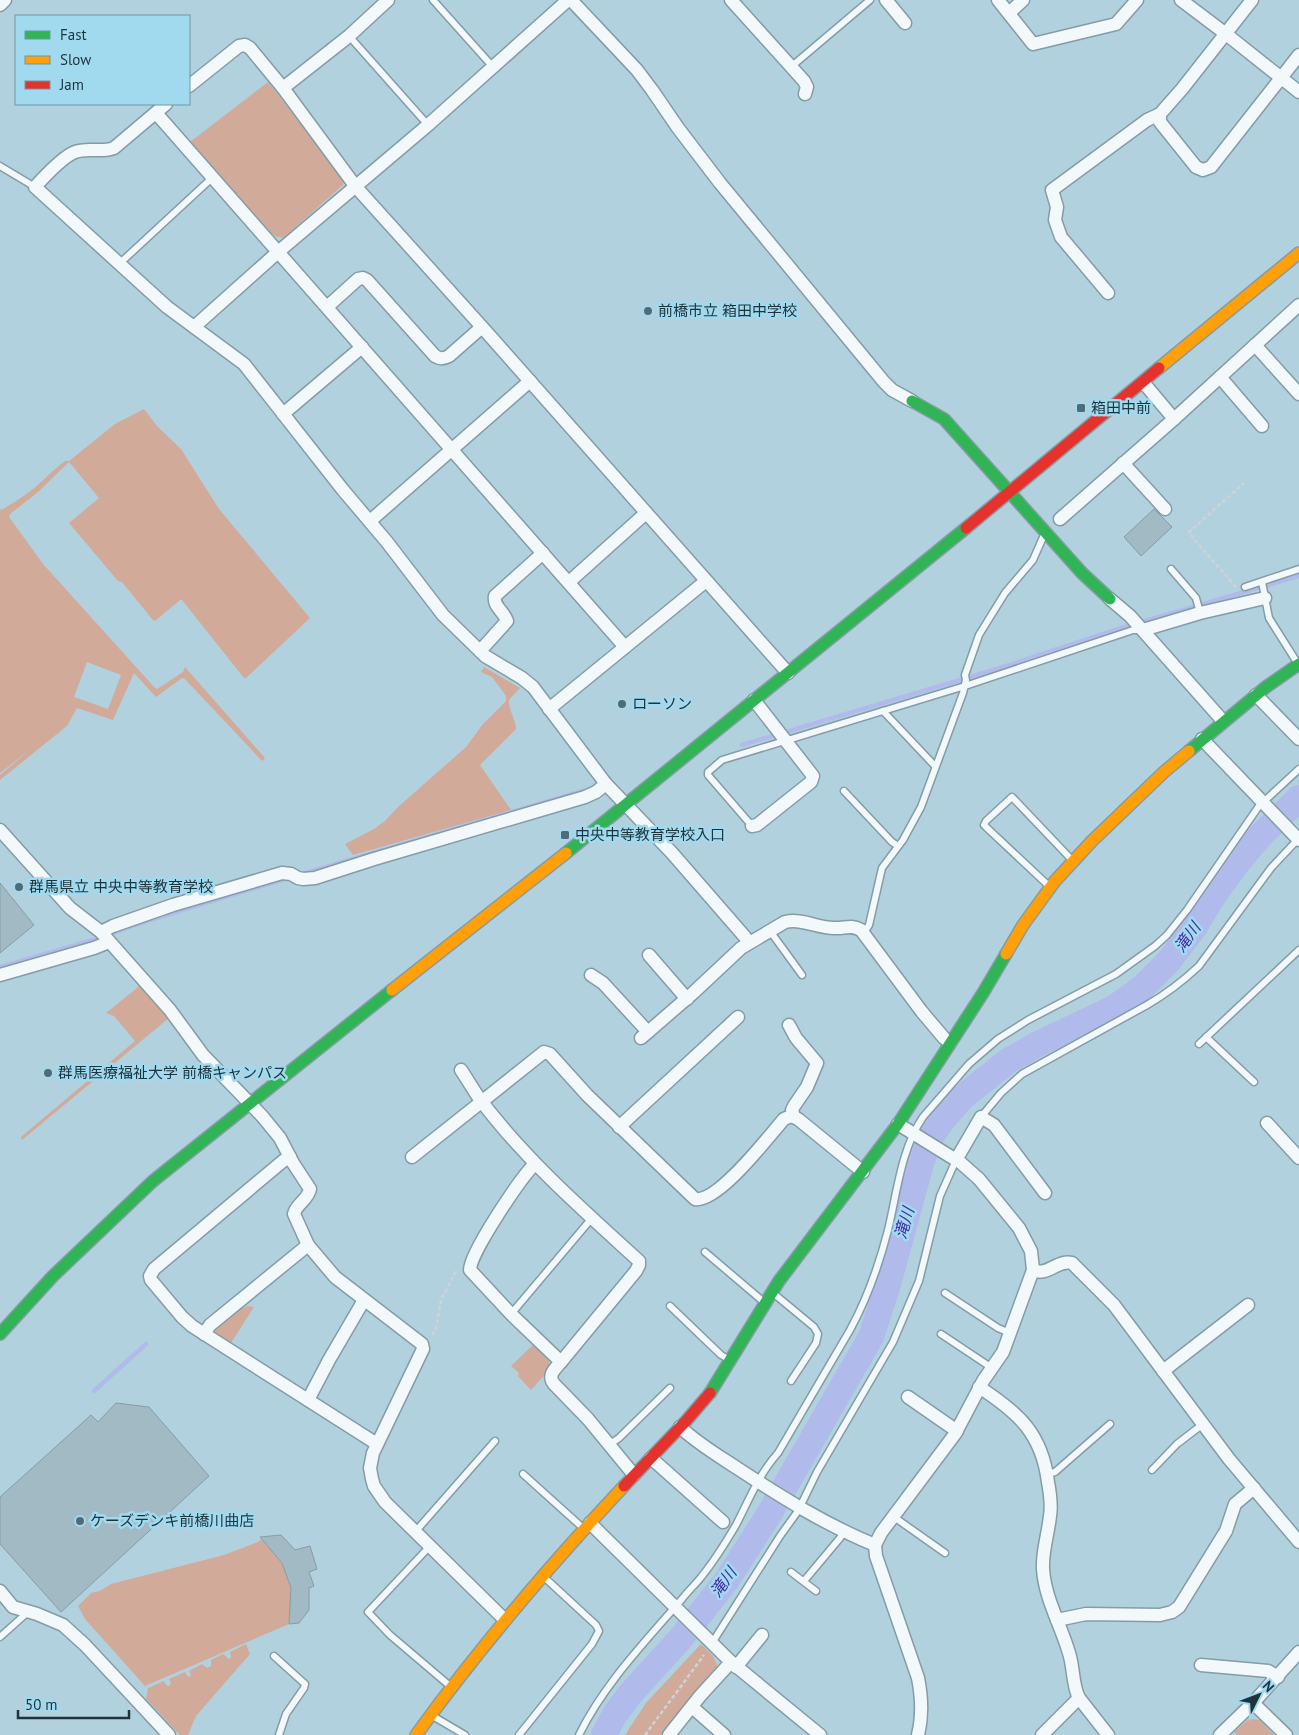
<svg xmlns="http://www.w3.org/2000/svg" width="1299" height="1735" font-family="'PT Sans','Noto Sans JP',sans-serif">
	<style>
		.green { fill: #d2aa99; fill-rule: evenodd }
		.lines { fill: none; stroke-linecap: round; stroke-linejoin: round }
		.stream { stroke: #b1bbeb; stroke-width: 4.5 }
		.river { stroke: #b1bbeb; stroke-width: 26 }
		.building { fill: #a2bac4; stroke: #859da6 }
		.lane-casing { stroke: #849ca5; stroke-width: 9 }
		.street-casing { stroke: #849ca5; stroke-width: 15 }
		.fast-casing { stroke: #849ca5; stroke-width: 14 }
		.slow-casing { stroke: #849ca5; stroke-width: 14 }
		.jam-casing { stroke: #849ca5; stroke-width: 14 }
		.path { stroke: #cbd4d8; stroke-width: 2.5; stroke-dasharray: 4 2.5; stroke-linecap: butt }
		.lane { stroke: #f3f8fa; stroke-width: 6 }
		.street { stroke: #f3f8fa; stroke-width: 12 }
		.fast { stroke: #30b455; stroke-width: 11 }
		.slow { stroke: #ff9f0a; stroke-width: 11 }
		.jam { stroke: #e5322d; stroke-width: 11 }
		.poi-dot { fill: #516b75; stroke: #a1d9ef; stroke-width: 2 }
		.labels { text-anchor: middle; stroke-width: 5; stroke-linejoin: round; paint-order: stroke }
		.poi-label { font-size: 15px; fill: #1d343c; stroke: #a1d9ef; text-anchor: start }
		.water-label { font-size: 16px; font-style: italic; fill: #432aa3; stroke: #a1d9ef }
	</style>
	<rect width="100%" height="100%" fill="#b2d1de"/>
	<g class="green">
		<polygon points="268,82 344,178 343,185 283,238 274,236 190,142"/>
		<path d="M144,409l13,17 24,23 38,60 91,109 -64,60h-2l-62,-78h-2l-25,21 -3,-2 -30,-37 -4,-1 -49,-58 30,-25 -30,-36 -31,30 -28,22 -1,3 34,47 112,124 2,1 26,-17 2,-5 80,91 -3,3 -78,-83h-2l-26,19 -22,-24 -21,47 -36,-12 -10,18 -67,54v-5l31,-26 -31,24v-264l2,1c7,-5 16,-10 23,-15 15,-10 26,-24 40,-34h4l46,-37zM87,662l34,13 -13,34 -34,-12z"/>
		<path d="M484,667l36,21 -11,12c-1,10 7,19 7,29l-36,36 31,45 -158,45 -8,-11 29,-15 11,-8 13,-14 68,-60 17,-23 23,-23v-5l-14,-19 -11,-5z"/>
		<polygon points="139,983 169,1018 22,1140 21,1137 135,1041 114,1016 106,1013 137,988"/>
		<polygon points="248,1306 254,1307 229,1346 216,1337 215,1330 241,1309"/>
		<polygon points="533,1345 549,1361 549,1370 531,1390 518,1376 519,1373 511,1366"/>
		<polygon points="261,1539 282,1563 291,1588 289,1624 145,1686 85,1619 78,1606 91,1593 100,1591 111,1584 224,1555 258,1542"/>
		<polygon points="246,1644 250,1654 196,1716 188,1735 180,1735 146,1699 148,1688 164,1681 166,1685 169,1686 171,1683 169,1679 185,1672 188,1677 191,1675 189,1671 202,1664 207,1668 211,1666 211,1660 223,1654 229,1659 231,1657 230,1652"/>
		<polygon points="701,1644 713,1656 718,1667 661,1735 625,1735 646,1703"/>
		<polygon points="1249,1719 1260,1720 1274,1735 1237,1735 1234,1732"/>
	</g>
	<g class="lines">
		<g class="stream">
			<polyline points="742,745 1000,668 1121,628 1299,576"/>
			<polyline points="302,874 583,791"/>
			<polyline points="0,967 93,940 150,920 288,878"/>
			<polyline points="94,1391 146,1344"/>
		</g>
		<polyline class="river" points="604,1735 615,1714 631,1693 681,1638 727,1580 768,1516 871,1337 887,1288 922,1160 932,1135 946,1116 963,1097 1008,1061 1036,1045 1114,1008 1143,987 1169,961 1194,928 1210,901 1235,866 1260,836 1299,798"/>
	</g>
	<g class="building">
		<polygon points="1154,509 1172,527 1141,556 1124,537"/>
		<polygon points="0,883 34,925 0,953"/>
		<polygon points="116,1403 149,1407 209,1476 61,1612 0,1544 0,1497 91,1415 98,1422"/>
		<polygon points="281,1535 295,1550 310,1546 317,1569 309,1572 314,1586 309,1588 309,1610 299,1623 289,1624 291,1588 282,1563 260,1537"/>
	</g>
	<g class="lines">
		<defs>
			<g id="lane">
				<polyline points="433,0 493,67"/>
				<polyline points="349,36 428,125"/>
				<polyline points="792,66 870,0"/>
				<polyline points="0,166 35,187"/>
				<polyline points="119,264 212,178"/>
				<polyline points="1171,569 1196,598 1200,613"/>
				<polyline points="1262,582 1269,618 1298,664"/>
				<polyline points="1245,587 1299,569"/>
				<polyline points="883,711 935,766"/>
				<polyline points="844,791 892,842 898,846"/>
				<polyline points="752,826 708,775 708,772 722,760 965,686 1133,630 1141,630"/>
				<polyline points="1050,887 986,827 984,825 986,821 1012,797 1072,860"/>
				<polyline points="770,931 802,975"/>
				<polyline points="864,933 869,925 882,868 903,840 921,807 963,693 966,680 965,675 979,635 1005,593 1033,560 1044,535"/>
				<polyline points="1206,1037 1254,1082"/>
				<polyline points="1199,1044 1299,950"/>
				<path d="M981,1117l20,-24 21,-19 125,-69c19,-11 36,-24 52,-39l72,-98 28,-30"/>
				<polyline points="705,1252 765,1303"/>
				<polyline points="773,1293 814,1327 818,1334 816,1343 791,1381"/>
				<polyline points="945,1293 998,1328 1010,1333"/>
				<polyline points="670,1306 721,1355 730,1360"/>
				<polyline points="511,1314 592,1218"/>
				<polyline points="941,1334 992,1368"/>
				<polyline points="609,1445 619,1438 670,1388"/>
				<polyline points="1152,1470 1177,1444 1203,1424"/>
				<polyline points="523,1474 583,1528"/>
				<polyline points="1047,1474 1055,1472 1110,1424"/>
				<polyline points="894,1517 945,1553"/>
				<polyline points="415,1532 495,1441"/>
				<polyline points="430,1546 368,1612 390,1635 450,1686"/>
				<polyline points="791,1572 816,1591"/>
				<polyline points="804,1581 840,1538 844,1531"/>
				<polyline points="0,1637 28,1612"/>
				<polyline points="712,1643 780,1536 798,1511 817,1472 893,1342 919,1281 940,1196 956,1160"/>
				<polyline points="274,1656 305,1684 304,1688 286,1714 279,1735"/>
				<polyline points="431,1715 465,1735"/>
				<polyline points="519,1735 592,1644 599,1631 596,1625 544,1577"/>
				<path d="M579,1735c25,-51 66,-93 103,-136 6,-8 14,-15 20,-23 13,-16 24,-34 34,-51 13,-25 23,-51 42,-72l72,-123c17,-31 29,-65 38,-100 9,-37 13,-81 35,-113l46,-53 29,-25 30,-19 88,-46 39,-28 12,-11 20,-25 72,-104 40,-37"/>
			</g>
			<g id="street">
				<polyline points="571,0 637,70 652,90 678,128 720,183 884,382 892,390 912,401"/>
				<polyline points="731,0 804,81 807,87 805,94"/>
				<polyline points="886,0 905,23"/>
				<polyline points="998,0 1033,44 1116,24 1137,0"/>
				<polyline points="1181,0 1226,34 1299,92"/>
				<polyline points="1252,0 1182,89 1160,114 1160,122 1196,167 1203,170 1211,167 1299,55"/>
				<polyline points="0,5 5,0"/>
				<polyline points="1009,13 1023,0"/>
				<polyline points="189,86 239,46 245,45 250,48 283,88 356,187 482,327 788,673"/>
				<polyline points="283,88 349,36 388,0"/>
				<path d="M166,104l-52,44c-12,5 -27,-1 -39,4 -13,5 -31,25 -40,35l132,120 77,57 99,126 44,52 56,73 42,41 37,22 11,9 73,97 66,69 73,84 3,6"/>
				<polyline points="156,113 625,647"/>
				<polyline points="1108,293 1061,237 1055,220 1057,207 1052,190 1147,120 1160,114"/>
				<path d="M327,307l31,-28 5,-1 4,2 68,76c5,3 8,3 14,0l33,-29"/>
				<polyline points="194,327 278,252 428,125 568,0"/>
				<polyline points="1255,345 1299,394"/>
				<polyline points="1220,377 1262,426"/>
				<polyline points="1143,382 1174,419"/>
				<polyline points="283,414 362,347"/>
				<polyline points="1123,463 1165,509"/>
				<polyline points="1060,519 1174,419 1299,305"/>
				<polyline points="370,521 530,381"/>
				<polyline points="569,582 646,513"/>
				<polyline points="1110,599 1130,616 1223,721"/>
				<polyline points="1143,630 1200,613 1265,598"/>
				<path d="M480,651l27,-30c-3,-10 -14,-14 -12,-25l48,-43"/>
				<polyline points="1256,695 1299,739"/>
				<polyline points="549,709 706,581"/>
				<polyline points="1202,739 1299,840"/>
				<polyline points="752,826 757,825 811,782 813,776 754,700"/>
				<path d="M0,830l70,78 31,24 69,78 33,45 59,61 18,22 13,25 17,26c-2,11 -14,15 -16,25l14,31 27,32 87,67 1,5 -50,104 -3,15 2,11 2,7 11,16 120,118"/>
				<polyline points="101,932 113,926 173,905 282,873 291,874 298,878 303,879 315,878 374,859 585,797 596,792 606,784"/>
				<polyline points="649,955 687,999"/>
				<polyline points="0,975 94,948 109,942"/>
				<polyline points="591,975 603,983 648,1032"/>
				<polyline points="789,1025 796,1038 817,1063 807,1087 794,1106 792,1110 794,1117"/>
				<path d="M641,1038l52,-45 48,-45 44,-26c17,-4 32,6 49,6 10,1 17,-4 27,2l61,82 22,26 6,5"/>
				<path d="M461,1070c7,10 13,22 21,32 45,59 102,109 157,159v4l-3,6 -75,91c-6,7 -14,13 -7,22l34,35 46,56"/>
				<polyline points="1267,1123 1299,1158"/>
				<path d="M898,1124l63,39 18,16 40,49 12,23 2,19 -30,82 -20,29 -28,53 -74,99 -6,12 1,11 42,122c4,20 5,37 0,57"/>
				<polyline points="619,1127 738,1017"/>
				<polyline points="290,1157 283,1161 154,1269 150,1276 151,1280 182,1317 192,1326 377,1444"/>
				<path d="M412,1157l132,-105 6,2 37,41 108,104c23,4 73,-62 89,-80l7,-3 7,3 65,53"/>
				<polyline points="956,1160 981,1117 994,1125 1045,1193"/>
				<path d="M535,1164c-14,13 -65,89 -65,106l41,44 50,48"/>
				<path d="M1033,1270c14,7 25,-11 39,-7l42,42 115,154 70,83"/>
				<polyline points="204,1334 210,1325 308,1245"/>
				<polyline points="1163,1371 1248,1305"/>
				<path d="M979,1387c40,26 63,47 69,95 2,11 4,23 2,34 -2,19 -8,35 -7,53 2,30 18,56 26,84 5,15 3,31 10,45l29,37"/>
				<polyline points="908,1397 957,1431"/>
				<polyline points="308,1400 329,1360 364,1300"/>
				<path d="M680,1427c17,16 37,28 57,41 44,29 89,57 138,77"/>
				<polyline points="651,1458 723,1522"/>
				<polyline points="590,1523 731,1662 700,1696 669,1735"/>
				<polyline points="0,1591 13,1607 37,1614 63,1625 85,1645 169,1735"/>
				<polyline points="1057,1620 1086,1614 1160,1615 1172,1612 1179,1607 1226,1531 1235,1504 1254,1488"/>
				<polyline points="731,1662 820,1735"/>
				<polyline points="1201,1665 1268,1671 1278,1677"/>
				<polyline points="736,1667 762,1635"/>
				<polyline points="1253,1703 1286,1735"/>
				<polyline points="692,1707 724,1735"/>
				<polyline points="1042,1735 1079,1698"/>
				<polyline points="1220,1735 1253,1703 1299,1652"/>
			</g>
			<g id="fast">
				<polyline points="912,401 944,419 1082,573 1110,599"/>
				<polyline points="1189,751 1266,687 1299,664"/>
				<polyline points="566,853 966,528"/>
				<polyline points="0,1334 53,1276 153,1181 392,990"/>
				<polyline points="710,1393 779,1281 898,1124 983,993 1006,954"/>
			</g>
			<g id="slow">
				<polyline points="1159,368 1299,253"/>
				<polyline points="1006,954 1023,925 1055,881 1092,841 1164,772 1189,751"/>
				<polyline points="392,990 566,853"/>
				<path d="M416,1735c64,-88 134,-170 208,-249"/>
			</g>
			<g id="jam">
				<polyline points="966,528 1159,368"/>
				<polyline points="624,1486 686,1421 710,1393"/>
			</g>
		</defs>
		<use href="#lane" class="lane-casing"/>
		<use href="#street" class="street-casing"/>
		<use href="#fast" class="fast-casing"/>
		<use href="#slow" class="slow-casing"/>
		<use href="#jam" class="jam-casing"/>
		<g class="path">
			<polyline points="1236,587 1194,539 1189,532 1244,483"/>
			<polyline points="432,1335 436,1329 441,1300 456,1271"/>
			<polyline points="645,1735 704,1655"/>
		</g>
		<use href="#lane" class="lane"/>
		<use href="#street" class="street"/>
		<use href="#fast" class="fast"/>
		<use href="#slow" class="slow"/>
		<use href="#jam" class="jam"/>
	</g>
	<g class="poi-dot">
		<circle cx="648" cy="311" r="5"/>
		<rect x="1076" y="403" width="10" height="10" rx="2.5"/>
		<circle cx="622" cy="704" r="5"/>
		<rect x="560" y="830" width="10" height="10" rx="2.5"/>
		<circle cx="19" cy="887" r="5"/>
		<circle cx="48" cy="1073" r="5"/>
		<circle cx="80" cy="1521" r="5"/>
	</g>
	<g class="labels">
		<g class="poi-label">
			<text x="658" y="316">前橋市立 箱田中学校</text>
			<text x="1091" y="413">箱田中前</text>
			<text x="632" y="709">ローソン</text>
			<text x="575" y="840">中央中等教育学校入口</text>
			<text x="29" y="892">群馬県立 中央中等教育学校</text>
			<text x="58" y="1078">群馬医療福祉大学 前橋キャンパス</text>
			<text x="90" y="1526">ケーズデンキ前橋川曲店</text>
		</g>
		<g class="water-label">
			<text transform="translate(1187 937) rotate(-54)" y="6">滝川</text>
			<text transform="translate(904 1223) rotate(-74)" y="6">滝川</text>
			<text transform="translate(723 1582) rotate(-54)" y="6">滝川</text>
		</g>
	</g>
	<rect x="15" y="15" width="175" height="90" fill="#a1d9ef" stroke="#6c97a7"/>
	<rect x="25" y="31" width="25" height="8" fill="#30b455" stroke="#6c97a7"/>
	<text x="60" y="40" font-size="15" fill="#1d343c">Fast</text>
	<rect x="25" y="56" width="25" height="8" fill="#ff9f0a" stroke="#6c97a7"/>
	<text x="60" y="65" font-size="15" fill="#1d343c">Slow</text>
	<rect x="25" y="81" width="25" height="8" fill="#e5322d" stroke="#6c97a7"/>
	<text x="60" y="90" font-size="15" fill="#1d343c">Jam</text>
	<g transform="translate(1259 1695) rotate(48)" stroke="#a1d9ef" stroke-width="4" paint-order="stroke">
	<path d="M0-4L9 19L0 12L-9 19Z" fill="#1d343c"/>
	<text y="-8" font-size="14" font-weight="bold" text-anchor="middle" fill="#1d343c">N</text>
	</g>
	<path d="M18 1710v8h111v-8" fill="none" stroke="#1d343c" stroke-width="2.5"/>
	<text x="25" y="1710" font-size="15" fill="#1d343c" stroke="#a1d9ef" stroke-width="4" paint-order="stroke">50 m</text>
</svg>
